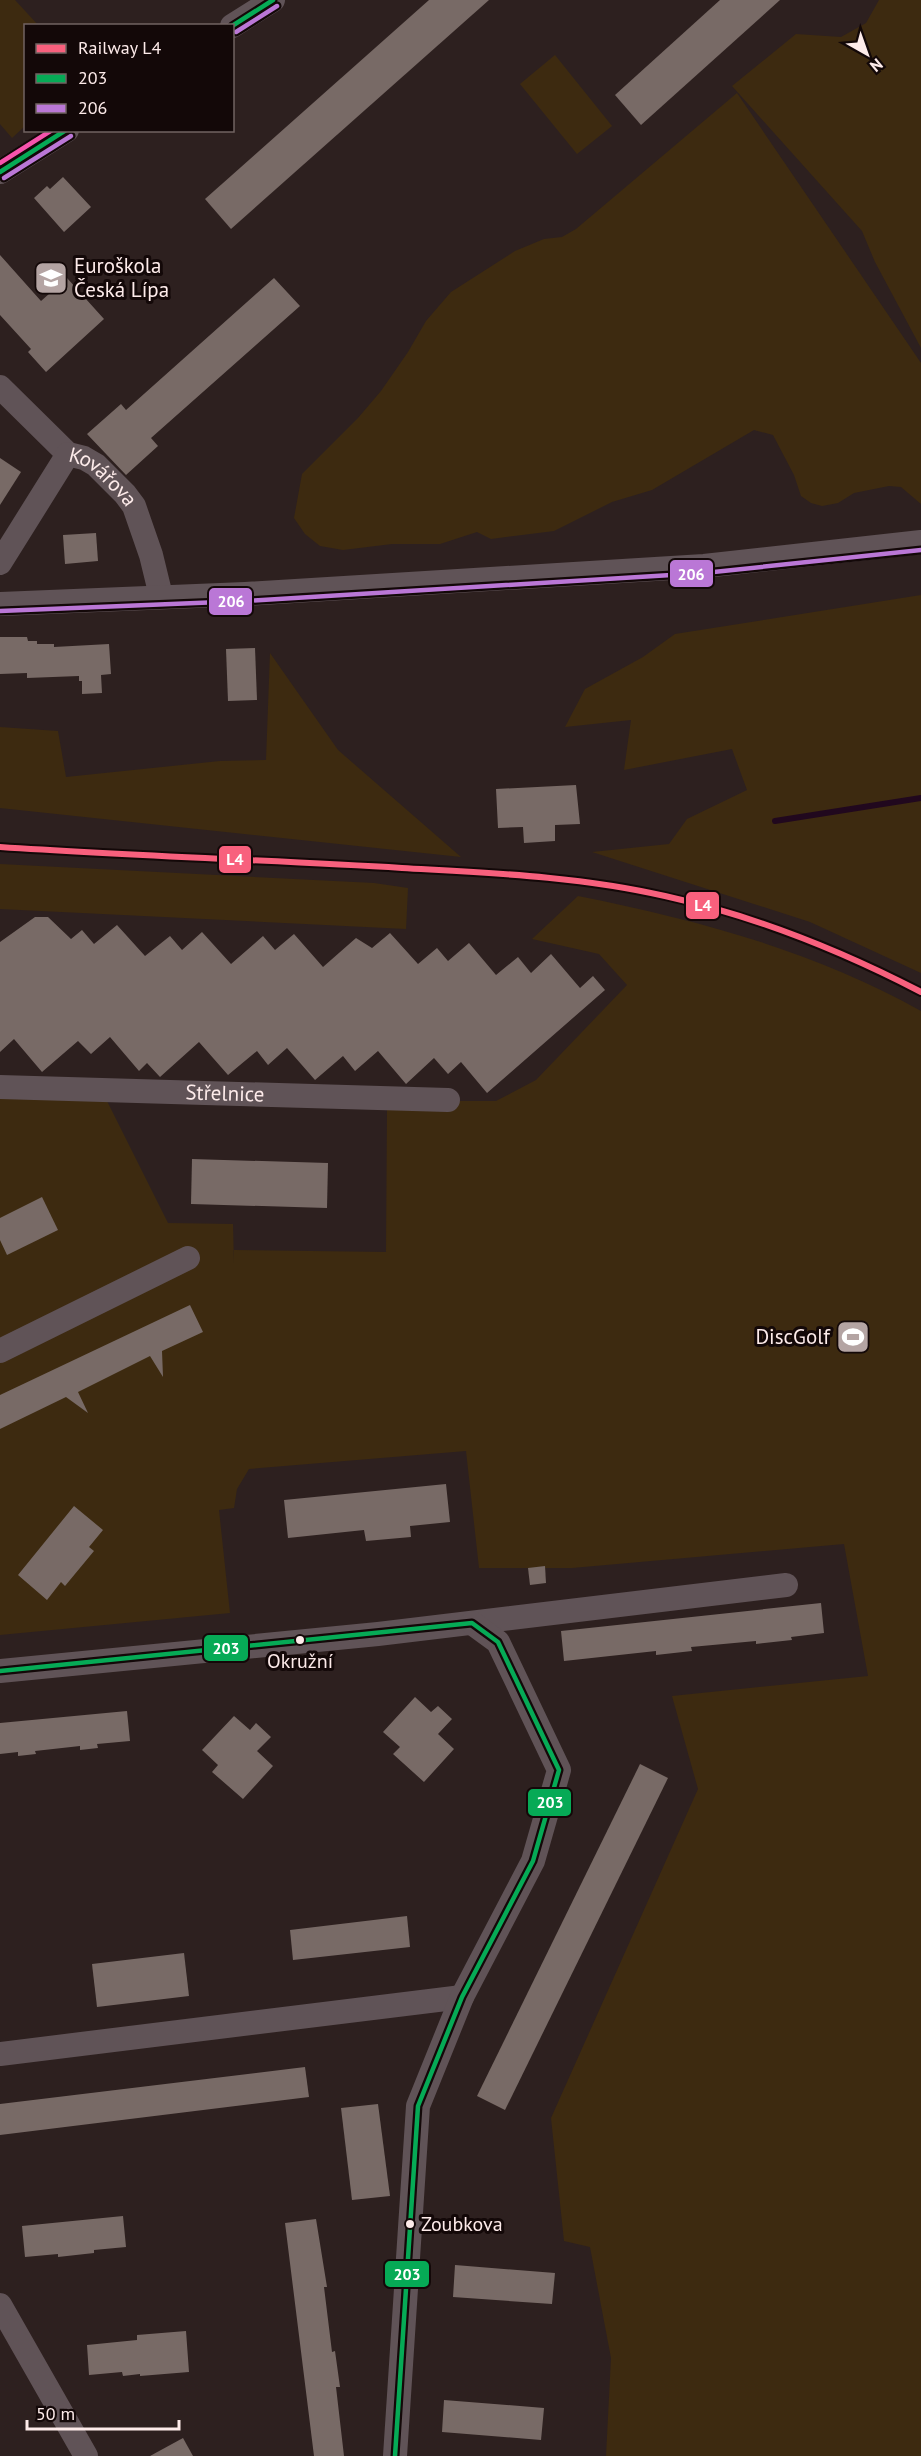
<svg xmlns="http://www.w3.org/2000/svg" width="921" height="2456" font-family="'PT Sans',sans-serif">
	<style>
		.green { fill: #3d2a10 }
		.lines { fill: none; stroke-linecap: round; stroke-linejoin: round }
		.stream { stroke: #21081e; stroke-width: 6 }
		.building { fill: #786a66 }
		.minor { stroke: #605357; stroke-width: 24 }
		.bus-1-casing { stroke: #130808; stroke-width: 9 }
		.bus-2-casing { stroke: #130808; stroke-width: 9 }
		.bus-3-casing { stroke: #130808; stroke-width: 9 }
		.bus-1 { stroke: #06aa56; stroke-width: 4.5 }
		.bus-2 { stroke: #ba77d6; stroke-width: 4.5 }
		.bus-3 { stroke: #f653ac; stroke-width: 4.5 }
		.rail-1-casing { stroke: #130808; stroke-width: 10 }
		.rail-1 { stroke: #f8607d; stroke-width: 6 }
		.bus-dot { fill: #fdebea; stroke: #130808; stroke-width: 2 }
		.labels { text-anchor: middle; stroke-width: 6; stroke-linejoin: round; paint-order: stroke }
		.bus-label { font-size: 20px; fill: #fdebea; stroke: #130808 }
		.poi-label { font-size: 21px; fill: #fdebea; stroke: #130808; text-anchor: start }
		.street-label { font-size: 21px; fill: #fdebea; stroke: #130808 }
		.line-badge { stroke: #130808; stroke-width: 2 }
		.badge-label { font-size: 16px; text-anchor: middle; font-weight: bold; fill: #fff }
	</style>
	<rect width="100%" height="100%" fill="#2d201f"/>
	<g class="green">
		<polygon points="0,0 15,0 38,25 26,26 25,126 12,138 0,124"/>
		<polygon points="879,0 921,0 921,348 875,262 862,231 732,86 796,34 841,37 866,23"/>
		<polygon points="555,55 612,126 577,154 520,84"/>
		<polygon points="737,93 921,363 921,504 901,487 889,486 854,493 838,503 822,506 811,503 801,496 794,475 773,435 754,430 652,490 612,502 554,531 491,539 477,532 440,544 392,544 343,550 320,546 305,534 294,518 302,474 358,418 381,391 408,352 426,321 451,292 515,251 544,239 562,237 576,229"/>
		<polygon points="921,595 921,973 810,922 592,852 669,844 687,819 747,790 732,749 624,770 631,720 565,727 585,689 643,657 675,634"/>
		<polygon points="270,653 338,750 461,857 0,808 0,727 58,731 66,777 220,761 266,760"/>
		<polygon points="0,864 374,883 408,888 406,929 0,909"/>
		<path d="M578,896c120,24 236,55 343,115v1445h-315l5,-98 -21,-111 -26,-6 -13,-123 147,-329 -26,-93 196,-20 -24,-132 -272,24h-93l-13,-117 -217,18 -12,20 -3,19 -15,2 11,103 -230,22v-541l106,5 62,124 65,1 1,40v-14l152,2 1,-142 72,-9h37l40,-21 91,-95 -28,-31 -67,-15z"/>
	</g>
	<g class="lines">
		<polyline class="stream" points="775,821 921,798"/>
	</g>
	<g class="building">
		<polygon points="429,0 489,0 231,229 205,199"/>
		<polygon points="720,0 780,0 641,125 615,95"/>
		<polygon points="63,177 91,207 64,232 34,198 47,186 50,189"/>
		<polygon points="0,255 41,301 67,278 104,319 46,372 28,352 31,349 0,315"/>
		<polygon points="274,278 300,306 151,438 158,446 126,475 87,434 121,404 126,410"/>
		<polygon points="0,458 21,472 0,505"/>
		<polygon points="96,533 98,561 65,564 63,535"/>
		<polygon points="0,637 27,637 28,641 37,641 37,644 54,644 54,647 109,644 111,674 101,675 102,693 82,694 82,681 79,681 79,676 27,678 27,673 0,674"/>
		<polygon points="255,648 257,700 228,701 226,649"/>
		<polygon points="576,785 580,824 555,825 555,841 524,843 523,827 498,828 496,789"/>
		<polygon points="35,917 48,917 71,939 82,930 94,944 117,925 145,956 170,936 182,950 202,932 231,964 263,936 275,950 294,934 323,967 356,938 372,948 390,933 418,964 437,948 448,961 469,943 496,975 518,957 531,973 551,954 580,988 593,976 605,990 487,1093 461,1062 448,1074 434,1058 406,1084 378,1051 355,1071 343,1056 315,1080 287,1048 268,1065 257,1051 228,1075 199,1042 160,1077 147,1063 139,1071 110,1037 91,1054 78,1041 42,1072 14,1039 0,1052 0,942"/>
		<polygon points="192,1159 328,1163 327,1208 191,1204"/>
		<polygon points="42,1197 58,1230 7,1255 0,1240 0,1218"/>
		<polygon points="190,1305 203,1332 162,1351 163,1377 150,1356 78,1392 88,1413 66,1397 0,1429 0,1395"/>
		<polygon points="446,1484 450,1522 410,1526 411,1537 366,1541 364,1530 288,1538 284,1500"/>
		<polygon points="74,1506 103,1530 89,1547 94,1551 65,1586 61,1582 47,1600 18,1575"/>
		<polygon points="545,1566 546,1583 530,1585 528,1568"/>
		<polygon points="821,1603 824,1633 791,1637 792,1640 756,1644 756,1641 691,1647 692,1651 656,1655 656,1651 564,1661 561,1631"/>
		<polygon points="415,1697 431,1712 438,1706 452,1719 438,1734 454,1749 424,1782 393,1754 400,1747 383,1732"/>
		<polygon points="127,1711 130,1741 97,1744 98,1748 80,1750 80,1746 35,1751 36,1754 18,1756 18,1752 0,1754 0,1723"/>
		<polygon points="234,1716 250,1730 256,1723 271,1737 257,1751 273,1766 243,1799 212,1772 218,1765 202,1750"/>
		<polygon points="640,1764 668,1778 505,2110 477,2096"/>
		<polygon points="407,1916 410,1947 293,1960 290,1930"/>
		<polygon points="184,1953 189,1996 97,2007 92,1964"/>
		<polygon points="305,2067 309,2097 0,2135 0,2104"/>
		<polygon points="378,2104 390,2196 352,2200 341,2108"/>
		<polygon points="123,2216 126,2247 94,2250 94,2253 58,2257 58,2254 25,2257 22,2226"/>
		<polygon points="316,2219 327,2287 324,2287 332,2352 335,2351 340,2387 336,2387 344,2456 314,2456 285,2223"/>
		<polygon points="455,2265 555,2273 552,2304 453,2297"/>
		<polygon points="186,2331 189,2372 140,2376 140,2374 123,2376 122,2372 89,2375 87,2345 137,2340 137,2335"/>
		<polygon points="444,2400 544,2408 541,2440 442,2432"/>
		<polygon points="183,2438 193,2456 150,2456"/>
	</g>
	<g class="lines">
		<g class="minor">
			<polyline points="232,26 273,0"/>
			<polyline points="0,172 67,130"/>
			<path id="s1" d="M0,387l68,67 16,4 12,7 29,29 9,12 17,49 10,41"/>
			<polyline points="0,563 68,454"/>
			<polyline points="0,604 245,594 704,566 921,542"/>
			<path id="s2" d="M0,1087l448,13"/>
			<polyline points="0,1351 188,1258"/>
			<polyline points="0,1671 378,1634 786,1585"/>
			<polyline points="0,2054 462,1997"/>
			<polyline points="0,2305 86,2456"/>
			<polyline points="395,2456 418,2106 462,1997 533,1861 559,1770 498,1642 472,1623"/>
		</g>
		<defs>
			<g id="bus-1">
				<polyline points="232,26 273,0"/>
				<polyline points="0,172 66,130"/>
				<polyline points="0,1671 472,1623 498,1642 559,1770 533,1861 462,1997 418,2106 395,2456"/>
			</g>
			<g id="bus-2">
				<polyline points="236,32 277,6"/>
				<polyline points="4,178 71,136"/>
				<polyline points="0,611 245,601 704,573 921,550"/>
			</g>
			<polyline id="bus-3" points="0,163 52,130"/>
		</defs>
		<use href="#bus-1" class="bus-1-casing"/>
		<use href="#bus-2" class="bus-2-casing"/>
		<use href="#bus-3" class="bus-3-casing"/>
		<use href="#bus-1" class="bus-1"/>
		<use href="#bus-2" class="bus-2"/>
		<use href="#bus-3" class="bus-3"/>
		<defs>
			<path id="rail-1" d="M0,847c134,9 268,13 402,21 88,5 176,8 263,28 90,20 175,54 256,96"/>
		</defs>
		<use href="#rail-1" class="rail-1-casing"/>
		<use href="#rail-1" class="rail-1"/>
	</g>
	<defs>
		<symbol id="school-square" viewBox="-11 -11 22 22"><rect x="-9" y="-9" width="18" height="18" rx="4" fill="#b4a4a3" stroke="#130808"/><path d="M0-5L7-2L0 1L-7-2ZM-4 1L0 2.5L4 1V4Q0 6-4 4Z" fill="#fff"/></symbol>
		<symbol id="stadium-square" viewBox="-11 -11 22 22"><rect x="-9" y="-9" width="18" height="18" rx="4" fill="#b4a4a3" stroke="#130808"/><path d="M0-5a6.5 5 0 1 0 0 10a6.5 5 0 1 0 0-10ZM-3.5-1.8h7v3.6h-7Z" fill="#fff"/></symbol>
	</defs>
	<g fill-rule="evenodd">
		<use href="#school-square" x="32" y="259" width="38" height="38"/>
		<use href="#stadium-square" x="834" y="1318" width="38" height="38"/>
	</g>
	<g class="bus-dot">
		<circle cx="300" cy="1640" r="5"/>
		<circle cx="410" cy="2224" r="5"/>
	</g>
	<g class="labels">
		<g class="bus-label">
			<text x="300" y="1668">Okružní</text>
			<text x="421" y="2231" text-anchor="start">Zoubkova</text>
		</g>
		<g class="poi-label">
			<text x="74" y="273">Euroškola<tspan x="74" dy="24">Česká Lípa</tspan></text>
			<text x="830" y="1344" text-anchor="end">DiscGolf</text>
		</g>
		<g class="street-label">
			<text dy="7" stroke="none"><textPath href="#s1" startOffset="138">Kovářova</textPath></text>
			<text dy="7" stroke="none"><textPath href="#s2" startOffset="225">Střelnice</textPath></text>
		</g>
	</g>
	<g class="line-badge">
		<rect x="669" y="559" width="45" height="29" rx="6" fill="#ba77d6"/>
		<rect x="208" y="587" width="45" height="29" rx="6" fill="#ba77d6"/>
		<rect x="218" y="845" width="34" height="29" rx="6" fill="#f8607d"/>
		<rect x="685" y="891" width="35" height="29" rx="6" fill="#f8607d"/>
		<rect x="203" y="1634" width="46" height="28" rx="6" fill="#06aa56"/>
		<rect x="527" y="1788" width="45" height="29" rx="6" fill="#06aa56"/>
		<rect x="384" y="2260" width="46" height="28" rx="6" fill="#06aa56"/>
	</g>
	<g class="badge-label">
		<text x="691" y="580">206</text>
		<text x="231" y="607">206</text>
		<text x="235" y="865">L4</text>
		<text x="703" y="911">L4</text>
		<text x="226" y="1654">203</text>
		<text x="550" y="1808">203</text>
		<text x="407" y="2280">203</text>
	</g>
	<rect x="24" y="24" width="210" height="108" fill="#130808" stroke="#716362" stroke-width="1.5"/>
	<rect x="36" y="44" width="30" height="9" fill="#f8607d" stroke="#716362" stroke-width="1.5"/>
	<text x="78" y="54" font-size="18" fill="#fdebea">Railway L4</text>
	<rect x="36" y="74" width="30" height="9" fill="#06aa56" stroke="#716362" stroke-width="1.5"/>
	<text x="78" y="84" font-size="18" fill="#fdebea">203</text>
	<rect x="36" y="104" width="30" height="9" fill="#ba77d6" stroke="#716362" stroke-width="1.5"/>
	<text x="78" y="114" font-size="18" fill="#fdebea">206</text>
	<g transform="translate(867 54) rotate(140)" stroke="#130808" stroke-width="4.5" paint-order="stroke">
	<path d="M0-4.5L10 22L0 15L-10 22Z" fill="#fdebea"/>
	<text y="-9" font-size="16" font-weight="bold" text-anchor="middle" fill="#fdebea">N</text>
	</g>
	<path d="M27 2420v9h152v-9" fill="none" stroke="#fdebea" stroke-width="3"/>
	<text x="36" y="2420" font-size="18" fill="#fdebea" stroke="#130808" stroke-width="4.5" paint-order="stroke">50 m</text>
</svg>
